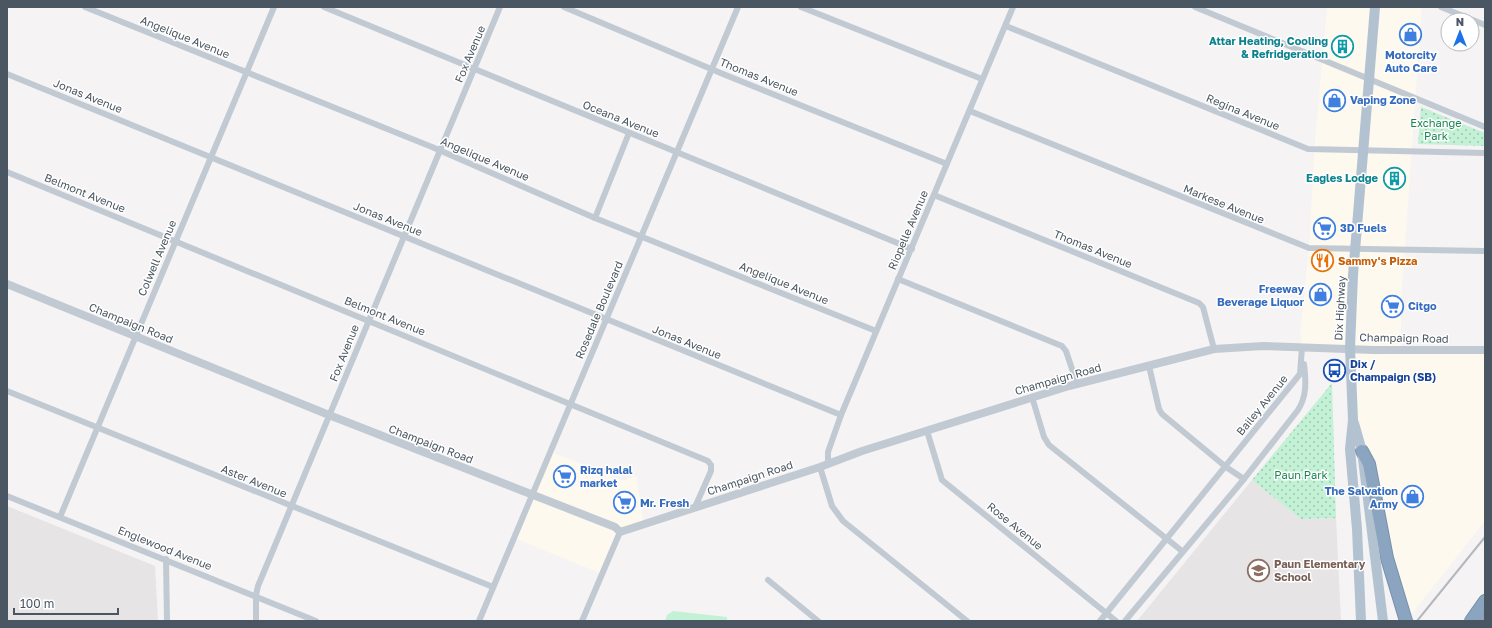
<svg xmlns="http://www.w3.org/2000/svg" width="1492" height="628" font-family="'Golos Text',sans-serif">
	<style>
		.commercial { fill: #fdf9ef }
		.education { fill: #e6e4e5 }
		.green { fill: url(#green-dots) }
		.pitch { fill: #c3f1d5 }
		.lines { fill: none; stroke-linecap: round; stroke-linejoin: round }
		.motorway-casing { stroke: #7690ad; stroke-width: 14 }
		.minor { stroke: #c1cad2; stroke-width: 6 }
		.tertiary { stroke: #c1cad2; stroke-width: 8 }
		.primary { stroke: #b3c2d1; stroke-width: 10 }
		.motorway { stroke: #8ba5c1; stroke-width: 12 }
		.rail { stroke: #b5b8bd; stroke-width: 2 }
		.labels { text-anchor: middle; stroke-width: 3; stroke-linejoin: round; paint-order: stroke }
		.street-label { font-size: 11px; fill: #4a5661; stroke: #fff }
		.culture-label { font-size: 11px; font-weight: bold; fill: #0d838f; stroke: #fff; text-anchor: end }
		.shop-label { font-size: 11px; font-weight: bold; fill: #366cbe; stroke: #fff; text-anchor: start }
		.park-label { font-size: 11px; fill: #17864f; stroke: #fff }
		.food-label { font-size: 11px; font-weight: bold; fill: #c56008; stroke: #fff; text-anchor: start }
		.transit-label { font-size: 11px; font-weight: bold; fill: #164399; stroke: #fff; text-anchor: start }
		.education-label { font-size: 11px; font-weight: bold; fill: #785e54; stroke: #fff; text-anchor: start }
	</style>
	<defs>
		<pattern id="green-dots" width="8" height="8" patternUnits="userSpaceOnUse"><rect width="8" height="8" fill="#c3f1d5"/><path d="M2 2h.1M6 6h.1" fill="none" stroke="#a0c6b0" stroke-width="1.8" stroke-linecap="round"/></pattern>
	</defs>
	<rect width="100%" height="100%" fill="#f5f3f3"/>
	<g class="commercial">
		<polygon points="1327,7 1422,7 1401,300 1401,350 1485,351 1485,521 1411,615 1353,420 1349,348 1302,347 1300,334 1309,248 1315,141"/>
		<polygon points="551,452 622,480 636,476 644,524 620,532 602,574 514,538"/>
	</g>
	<g class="education">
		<polygon points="1252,480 1301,519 1336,518 1341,621 1137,621"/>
		<polygon points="7,506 155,566 158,621 7,621"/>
	</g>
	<g class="green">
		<polygon points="1421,107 1485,133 1485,146 1418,144"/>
		<polygon points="1332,383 1336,518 1301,519 1252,480"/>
	</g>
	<polygon class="pitch" points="673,611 727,617 727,621 665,621 667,615"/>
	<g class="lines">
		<defs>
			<g id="motorway">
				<polyline points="1362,451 1369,464 1387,558 1406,621"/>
				<polyline points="1471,621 1485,601"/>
				<polyline points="1484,621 1485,620"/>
			</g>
		</defs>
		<use href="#motorway" class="motorway-casing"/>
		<g class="minor">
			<polyline points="85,7 432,147 595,218 876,331"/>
			<polyline points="324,7 912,249"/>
			<polyline points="564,7 723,74 947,164"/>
			<polyline points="801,7 982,79"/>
			<polyline points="1195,7 1485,127"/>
			<polyline points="1441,7 1485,25"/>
			<polyline points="1006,26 1308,149 1485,153"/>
			<polyline points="7,74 841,415"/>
			<polyline points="970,111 1309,248 1485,251"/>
			<polyline points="7,172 708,461 711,465 711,471 695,507"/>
			<polyline points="934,195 1199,303 1203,307 1214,349"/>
			<polyline points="595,218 629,133"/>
			<polyline points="898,279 1062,346 1066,351 1077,384"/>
			<polyline points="1149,366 1159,409 1162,414 1226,467 1244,479"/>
			<polyline points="7,391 493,587"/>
			<polyline points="1032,397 1044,437 1049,445 1182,551"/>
			<polyline points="927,431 942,480 1116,621"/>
			<polyline points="828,463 828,452 841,415 1013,7"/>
			<polyline points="820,467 832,506 843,521 967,621"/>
			<polyline points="7,496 316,621"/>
			<polyline points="60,517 274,7"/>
			<polyline points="166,559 167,621"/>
			<polyline points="768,580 818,621"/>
			<polyline points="256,621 256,595 258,586 500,7"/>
			<polyline points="479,621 738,7"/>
			<polyline points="582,621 620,532"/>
			<polyline points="1100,621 1300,374 1302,347"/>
			<path d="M1125,621l119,-142 54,-69c9,-14 8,-29 6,-46"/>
		</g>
		<polyline class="tertiary" points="7,284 329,415 615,527 620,532 820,467 862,451 1069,386 1214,349 1263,346 1374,350 1485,350"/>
		<g class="primary">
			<polyline points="1354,423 1362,451 1383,621"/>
			<polyline points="1361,621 1357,529 1350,449 1353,420 1350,348 1353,275 1375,7"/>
		</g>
		<use href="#motorway" class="motorway"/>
		<polyline class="rail" points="1417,621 1485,537"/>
	</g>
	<defs>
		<symbol id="shop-ring" viewBox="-11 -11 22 22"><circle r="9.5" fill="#fff" stroke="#3f7fe0" stroke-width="1.5"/><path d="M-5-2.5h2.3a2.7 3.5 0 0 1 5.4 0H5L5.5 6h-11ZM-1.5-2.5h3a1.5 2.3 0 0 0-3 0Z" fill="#3f7fe0"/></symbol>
		<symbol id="building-ring" viewBox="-11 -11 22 22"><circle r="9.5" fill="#fff" stroke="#0f9aa8" stroke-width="1.5"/><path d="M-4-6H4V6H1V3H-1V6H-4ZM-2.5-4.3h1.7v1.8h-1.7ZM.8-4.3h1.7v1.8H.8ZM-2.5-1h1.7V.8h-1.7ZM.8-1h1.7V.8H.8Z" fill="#0f9aa8"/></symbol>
		<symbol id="supermarket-ring" viewBox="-11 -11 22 22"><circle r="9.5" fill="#fff" stroke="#3f7fe0" stroke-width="1.5"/><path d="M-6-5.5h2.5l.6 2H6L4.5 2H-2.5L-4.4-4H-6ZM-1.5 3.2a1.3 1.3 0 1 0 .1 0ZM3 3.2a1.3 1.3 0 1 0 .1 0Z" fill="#3f7fe0"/></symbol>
		<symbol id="restaurant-ring" viewBox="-11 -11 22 22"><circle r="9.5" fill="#fff" stroke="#e8710a" stroke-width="1.5"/><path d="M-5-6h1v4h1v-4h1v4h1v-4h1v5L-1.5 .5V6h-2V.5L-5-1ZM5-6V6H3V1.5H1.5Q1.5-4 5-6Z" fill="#e8710a"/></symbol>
		<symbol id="bus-ring" viewBox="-11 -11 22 22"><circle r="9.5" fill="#fff" stroke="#1a4fb4" stroke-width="1.5"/><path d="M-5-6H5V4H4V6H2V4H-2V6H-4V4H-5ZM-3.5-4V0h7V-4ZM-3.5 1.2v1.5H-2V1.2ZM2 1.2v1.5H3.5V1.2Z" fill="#1a4fb4"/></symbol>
		<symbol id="school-ring" viewBox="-11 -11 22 22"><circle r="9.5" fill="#fff" stroke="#8d6e63" stroke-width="1.5"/><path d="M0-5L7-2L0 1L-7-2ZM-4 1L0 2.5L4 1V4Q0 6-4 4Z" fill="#8d6e63"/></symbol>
	</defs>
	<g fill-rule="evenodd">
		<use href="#shop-ring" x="1398" y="22" width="25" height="25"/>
		<use href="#building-ring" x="1330" y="34" width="25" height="25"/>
		<use href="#shop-ring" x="1322" y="88" width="25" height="25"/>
		<use href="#building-ring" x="1382" y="166" width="25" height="25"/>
		<use href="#supermarket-ring" x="1312" y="216" width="25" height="25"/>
		<use href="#restaurant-ring" x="1310" y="248" width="25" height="25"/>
		<use href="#shop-ring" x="1308" y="282" width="25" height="25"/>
		<use href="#supermarket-ring" x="1380" y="294" width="25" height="25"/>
		<use href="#bus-ring" x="1322" y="358" width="25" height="25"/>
		<use href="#supermarket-ring" x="552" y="464" width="25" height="25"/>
		<use href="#shop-ring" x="1400" y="484" width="25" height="25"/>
		<use href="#supermarket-ring" x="612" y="490" width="25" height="25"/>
		<use href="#school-ring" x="1246" y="558" width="25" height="25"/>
	</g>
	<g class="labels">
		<g class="street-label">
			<text transform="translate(185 37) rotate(22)" y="4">Angelique Avenue</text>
			<text transform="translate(470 54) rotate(-67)" y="4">Fox Avenue</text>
			<text transform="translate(759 77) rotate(22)" y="4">Thomas Avenue</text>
			<text transform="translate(88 96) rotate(22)" y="4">Jonas Avenue</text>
			<text transform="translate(1243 112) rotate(22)" y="4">Regina Avenue</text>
			<text transform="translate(621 119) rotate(22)" y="4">Oceana Avenue</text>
			<text transform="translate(485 159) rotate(23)" y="4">Angelique Avenue</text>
			<text transform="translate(85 193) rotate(22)" y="4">Belmont Avenue</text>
			<text transform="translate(1224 204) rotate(22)" y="4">Markese Avenue</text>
			<text transform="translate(388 219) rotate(22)" y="4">Jonas Avenue</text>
			<text transform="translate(908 230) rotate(-67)" y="4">Riopelle Avenue</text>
			<text transform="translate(1093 249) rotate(22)" y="4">Thomas Avenue</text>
			<text transform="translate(157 258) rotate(-67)" y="4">Colwell Avenue</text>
			<text transform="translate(784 283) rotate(22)" y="4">Angelique Avenue</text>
			<text transform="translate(1340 308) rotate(-87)" y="4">Dix Highway</text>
			<text transform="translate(599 310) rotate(-67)" y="4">Rosedale Boulevard</text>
			<text transform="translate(385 316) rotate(22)" y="4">Belmont Avenue</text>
			<text transform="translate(131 323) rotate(22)" y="4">Champaign Road</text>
			<text transform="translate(1404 338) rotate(1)" y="4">Champaign Road</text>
			<text transform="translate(687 342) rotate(22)" y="4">Jonas Avenue</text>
			<text transform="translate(344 353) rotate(-68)" y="4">Fox Avenue</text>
			<text transform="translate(1058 379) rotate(-16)" y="4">Champaign Road</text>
			<text transform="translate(1262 405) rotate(-51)" y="4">Bailey Avenue</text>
			<text transform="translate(431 444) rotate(21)" y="4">Champaign Road</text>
			<text transform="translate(750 478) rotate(-18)" y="4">Champaign Road</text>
			<text transform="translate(254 481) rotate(22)" y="4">Aster Avenue</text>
			<text transform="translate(1015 526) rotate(39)" y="4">Rose Avenue</text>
			<text transform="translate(165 548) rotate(22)" y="4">Englewood Avenue</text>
		</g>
		<g class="culture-label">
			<text x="1328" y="45">Attar Heating, Cooling<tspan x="1328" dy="13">&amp; Refridgeration</tspan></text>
			<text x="1378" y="182">Eagles Lodge</text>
		</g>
		<g class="shop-label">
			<text x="1411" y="59" text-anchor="middle">Motorcity<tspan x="1411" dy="13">Auto Care</tspan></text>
			<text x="1350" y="104">Vaping Zone</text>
			<text x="1340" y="232">3D Fuels</text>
			<text x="1304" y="293" text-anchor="end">Freeway<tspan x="1304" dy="13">Beverage Liquor</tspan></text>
			<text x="1408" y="310">Citgo</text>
			<text x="580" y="474">Rizq halal<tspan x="580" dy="13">market</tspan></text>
			<text x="1398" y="495" text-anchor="end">The Salvation<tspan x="1398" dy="13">Army</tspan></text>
			<text x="640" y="507">Mr. Fresh</text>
		</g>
		<g class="park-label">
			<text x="1436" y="127">Exchange<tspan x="1436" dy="13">Park</tspan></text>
			<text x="1301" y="479">Paun Park</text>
		</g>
		<g class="food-label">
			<text x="1338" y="265">Sammy's Pizza</text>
		</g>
		<g class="transit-label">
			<text x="1350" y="368">Dix /<tspan x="1350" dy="13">Champaign (SB)</tspan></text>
		</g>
		<g class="education-label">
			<text x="1274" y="568">Paun Elementary<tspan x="1274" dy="13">School</tspan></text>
		</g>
	</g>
	<rect width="1492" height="628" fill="none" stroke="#4a5661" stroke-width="16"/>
	<g transform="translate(1460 32)"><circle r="19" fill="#ffffff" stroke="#b7bbc0"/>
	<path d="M0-3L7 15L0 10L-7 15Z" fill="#1a73e8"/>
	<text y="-6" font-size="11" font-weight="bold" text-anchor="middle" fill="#4a5661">N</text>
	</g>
	<path d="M14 608v6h104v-6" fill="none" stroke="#4a5661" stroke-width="2"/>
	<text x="20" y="608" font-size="12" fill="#4a5661" stroke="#ffffff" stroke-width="3" paint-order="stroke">100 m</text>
</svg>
